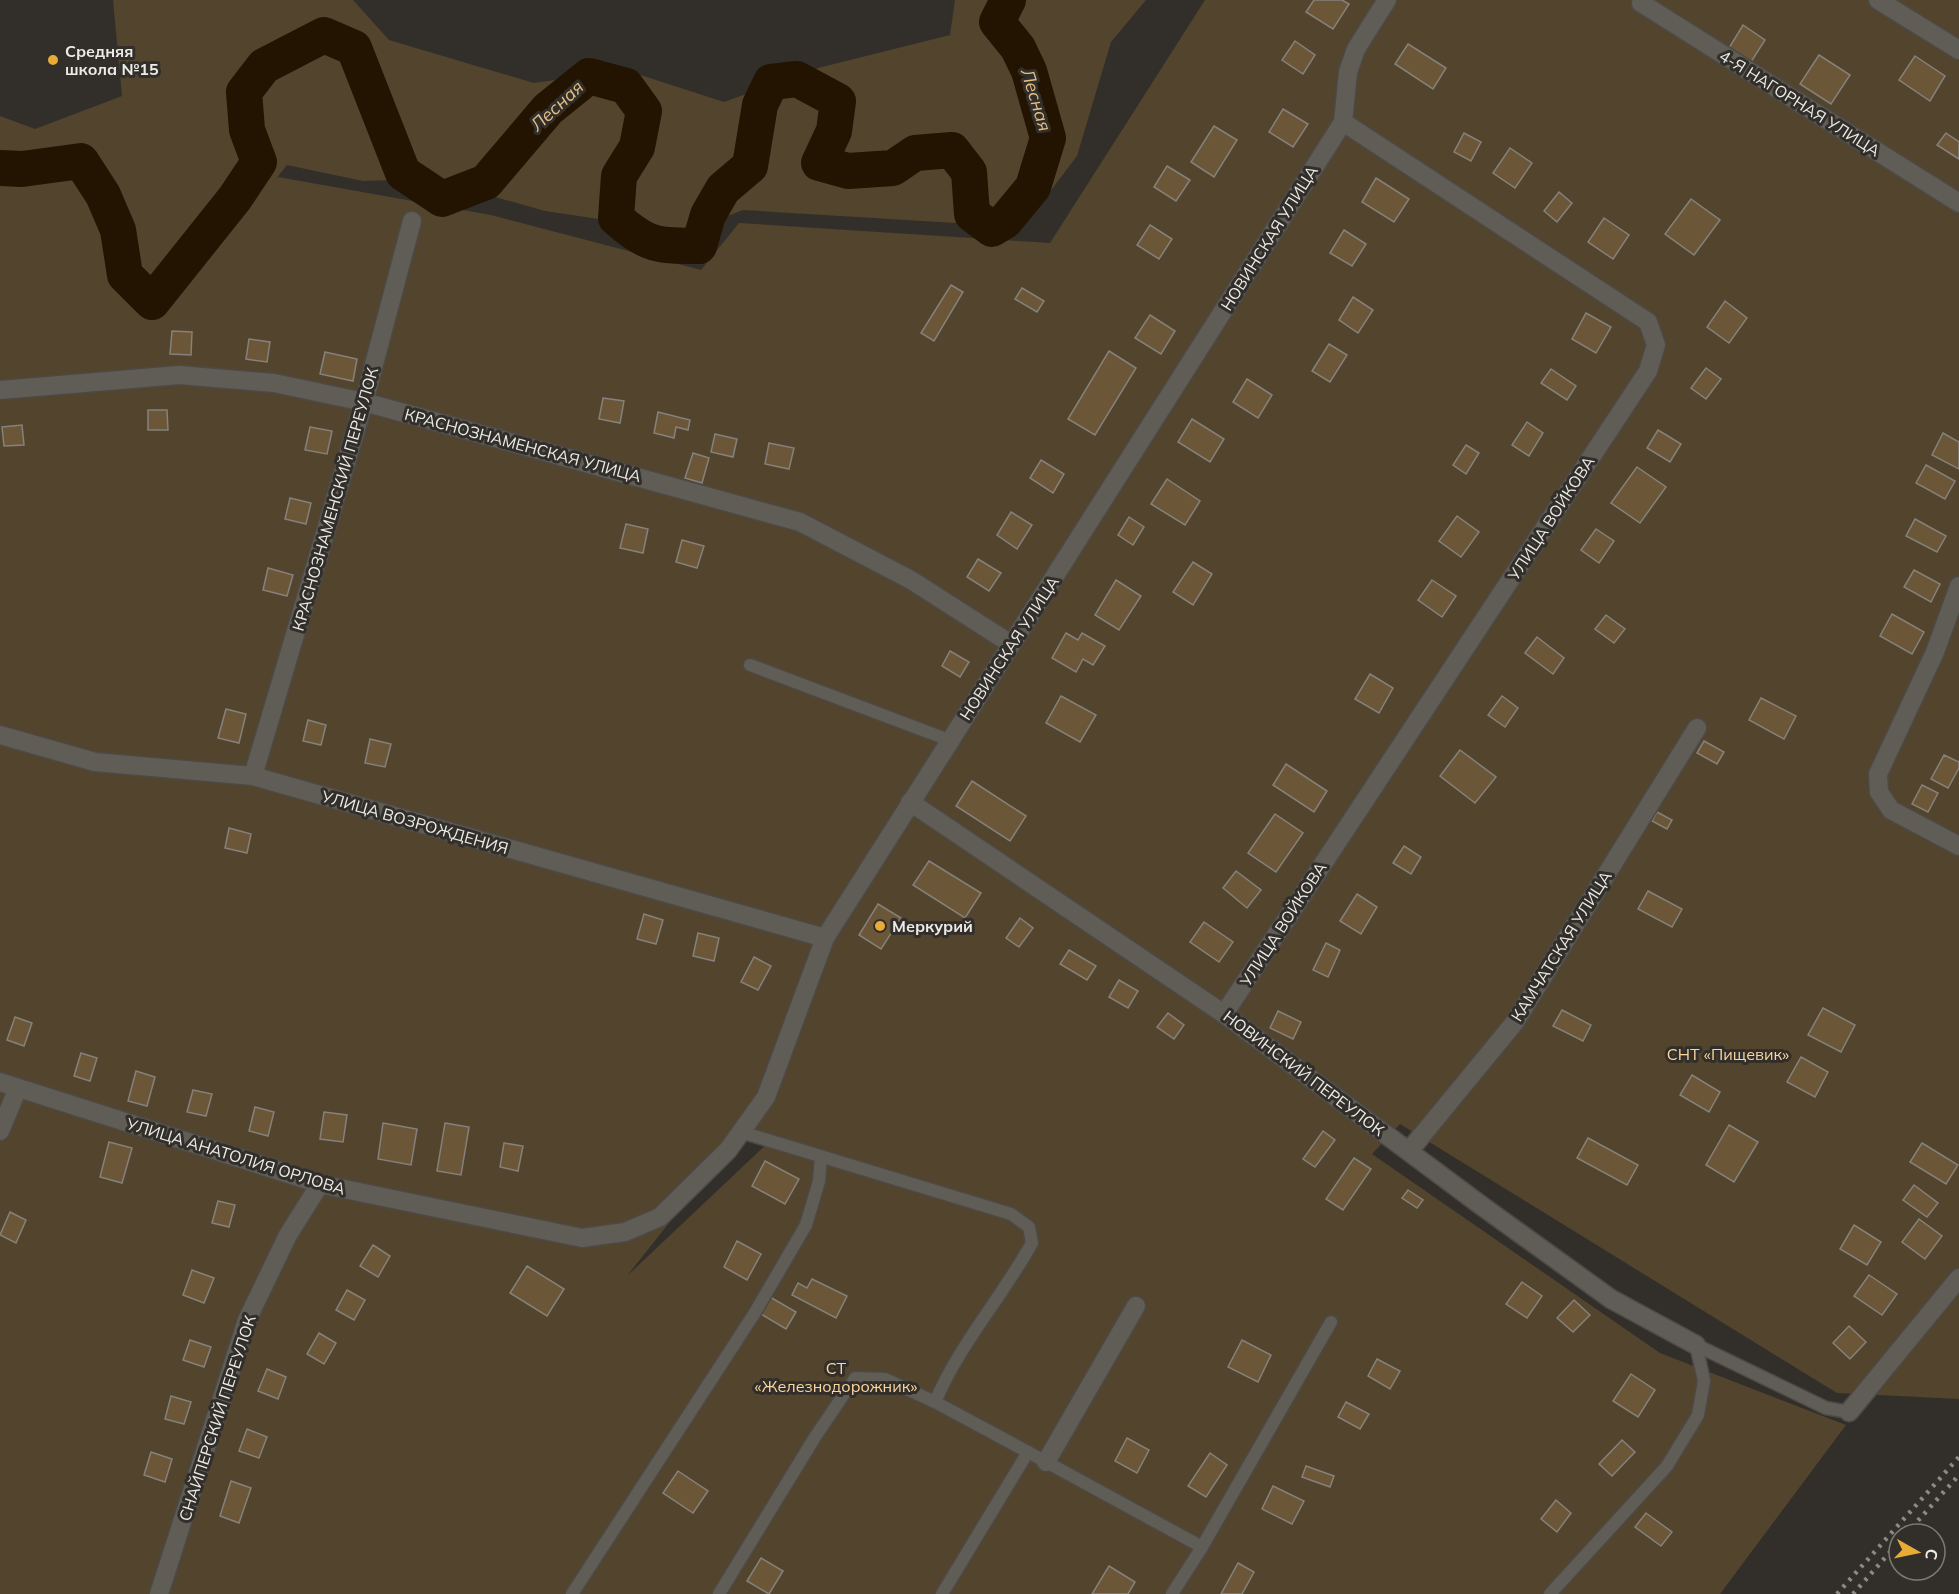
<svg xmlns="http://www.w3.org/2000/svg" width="1959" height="1594" font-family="Mulish,sans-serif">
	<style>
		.green { fill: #53442d; fill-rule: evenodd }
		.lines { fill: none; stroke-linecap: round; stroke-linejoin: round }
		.river { stroke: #221400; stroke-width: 36 }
		.building { fill: #6b5738; stroke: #85817c; stroke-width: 1.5 }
		.lane-casing { stroke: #4d4a46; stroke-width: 15 }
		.street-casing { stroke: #4d4a46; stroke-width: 21 }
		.lane { stroke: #605d57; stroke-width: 12 }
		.street { stroke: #605d57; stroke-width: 18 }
		.rail { stroke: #8d8a86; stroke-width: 4.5; stroke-dasharray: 3 6; stroke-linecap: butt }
		.poi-dot { fill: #e9ab38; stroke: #322f2a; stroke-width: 2 }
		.labels { text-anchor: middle; stroke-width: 6; stroke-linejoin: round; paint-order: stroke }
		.poi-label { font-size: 16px; font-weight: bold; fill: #edebe8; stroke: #322f2a; text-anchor: start }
		.street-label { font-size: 16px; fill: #edebe8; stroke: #322f2a }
		.park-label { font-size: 16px; fill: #fbd69e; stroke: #322f2a }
		.water-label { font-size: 18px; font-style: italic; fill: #e3bf87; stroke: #322f2a }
	</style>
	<rect width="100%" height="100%" fill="#322f2a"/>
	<path class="green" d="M113,0h240l36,40 145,43 91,-13 99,32 94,-34 132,-33 5,-35h191l-35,42 -34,114 -54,71 -280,-17 -57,22 -141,-21 -114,-32 -68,2 -76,-16 -11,14 2,-2 213,38 210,55 38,-47 311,20 155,-243h754v1399l-122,-6 -437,-269 -28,30 288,199 186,72 -126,169h-1720v-1478l35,13 87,-33zM120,259l44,30v1l-13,12zM741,1132l30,8 -144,136z"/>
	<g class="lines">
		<path class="river" d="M0,168l22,1 59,-8 22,34 15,35 7,45 27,27 83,-104 24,-36 -12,-32 -3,-38 20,-26 60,-31 30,13 49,125 39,26 44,-17 62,-73 41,-33 37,10 18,25 -7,36 -18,29 -3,42c31,28 42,28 83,28l9,-31 15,-26 27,-23 10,-61 11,-23 26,-3 41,22 -4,30 -15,32 29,8 45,-3 22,-15 37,-3 17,22 3,42 20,15 13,-8 28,-34 15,-49 -19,-67 -11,-23 -21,-26 11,-22"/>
	</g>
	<g class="building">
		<polygon points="1314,0 1342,0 1349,4 1333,29 1306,12"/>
		<polygon points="1743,25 1765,40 1751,62 1729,48"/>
		<polygon points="1295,41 1315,55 1303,74 1282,60"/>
		<polygon points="1408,44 1446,68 1433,89 1395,64"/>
		<polygon points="1819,55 1850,75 1831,104 1800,84"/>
		<polygon points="1915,56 1945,76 1930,101 1899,80"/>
		<polygon points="1283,109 1308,124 1293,147 1269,132"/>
		<polygon points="1214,126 1237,140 1214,177 1191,162"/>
		<polygon points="1464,133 1481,142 1471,161 1454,152"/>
		<polygon points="1946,133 1959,142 1959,159 1937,145"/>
		<polygon points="1510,148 1532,163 1515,188 1493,173"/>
		<polygon points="1167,166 1190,180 1176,201 1154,187"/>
		<polygon points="1376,178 1409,199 1394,222 1362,202"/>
		<polygon points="1559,192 1572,203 1557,222 1544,211"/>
		<polygon points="1691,199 1720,220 1694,255 1665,234"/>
		<polygon points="1604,218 1629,235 1613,259 1588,242"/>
		<polygon points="1150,225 1172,239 1159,259 1137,245"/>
		<polygon points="1344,230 1366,244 1352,266 1330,253"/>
		<polygon points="951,285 963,292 934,341 921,333"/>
		<polygon points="1022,288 1044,301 1037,312 1015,299"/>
		<polygon points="1353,297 1373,310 1358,333 1339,320"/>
		<polygon points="1725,301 1747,318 1729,343 1707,327"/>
		<polygon points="1586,313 1611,327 1596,353 1572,339"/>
		<polygon points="1150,315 1175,331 1161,354 1135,338"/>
		<polygon points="172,331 192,332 191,355 170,354"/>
		<polygon points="249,339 270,342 267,362 246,359"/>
		<polygon points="1329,344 1347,355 1330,382 1312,371"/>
		<polygon points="1109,351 1136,368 1095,435 1068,419"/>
		<polygon points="325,352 357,359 353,381 320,374"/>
		<polygon points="1706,368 1721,379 1706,399 1691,388"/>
		<polygon points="1551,369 1576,386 1567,400 1541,383"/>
		<polygon points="1247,379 1272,395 1258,418 1233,402"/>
		<polygon points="603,398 624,401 620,423 599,419"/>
		<polygon points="148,410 167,410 168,430 148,430"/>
		<polygon points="658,412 690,420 688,430 676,427 674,438 654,433"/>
		<polygon points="1192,419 1224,439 1210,462 1178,442"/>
		<polygon points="1527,422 1543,433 1529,456 1512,445"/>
		<polygon points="22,425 24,445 4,446 2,427"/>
		<polygon points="310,427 332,431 327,454 305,450"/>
		<polygon points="1658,430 1681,444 1670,462 1647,448"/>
		<polygon points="1943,433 1959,442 1959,469 1932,455"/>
		<polygon points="715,434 737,439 733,457 711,452"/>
		<polygon points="769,443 794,448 789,469 765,464"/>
		<polygon points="1466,445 1479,453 1466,474 1453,465"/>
		<polygon points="693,453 709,458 702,483 685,478"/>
		<polygon points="1041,460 1064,474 1053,493 1030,478"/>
		<polygon points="1926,465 1955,481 1945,499 1916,483"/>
		<polygon points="1637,467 1666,487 1640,523 1611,503"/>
		<polygon points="1167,479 1200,501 1185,525 1151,504"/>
		<polygon points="290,498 311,503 306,524 285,519"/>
		<polygon points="1011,512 1032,525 1017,549 997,535"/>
		<polygon points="1457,516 1479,532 1461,557 1439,541"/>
		<polygon points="1129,517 1144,527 1133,545 1118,535"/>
		<polygon points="1915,519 1946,536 1937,552 1906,536"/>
		<polygon points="626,524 648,529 643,553 620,548"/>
		<polygon points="1596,529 1614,541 1599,563 1581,550"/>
		<polygon points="682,540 704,546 697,568 676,562"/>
		<polygon points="978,559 1001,573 989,591 967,577"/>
		<polygon points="1193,562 1212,574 1193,605 1173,592"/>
		<polygon points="268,568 293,575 287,596 263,590"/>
		<polygon points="1914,570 1940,584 1931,602 1904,587"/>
		<polygon points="1116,580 1141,596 1119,630 1095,615"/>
		<polygon points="1432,580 1456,596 1442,617 1418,600"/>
		<polygon points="1892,614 1924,632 1912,654 1880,636"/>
		<polygon points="1606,615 1625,629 1614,643 1595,629"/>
		<polygon points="1066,633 1078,640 1082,633 1105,646 1093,665 1083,659 1076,672 1052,658"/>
		<polygon points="1537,637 1564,658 1553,674 1525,653"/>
		<polygon points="950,651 969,662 960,677 942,666"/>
		<polygon points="1370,674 1393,688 1379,713 1355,699"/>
		<polygon points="1061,696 1096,715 1080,742 1046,723"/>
		<polygon points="1502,696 1518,708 1505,727 1488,715"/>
		<polygon points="1761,698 1796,716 1784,739 1749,720"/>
		<polygon points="226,709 246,714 239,743 218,738"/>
		<polygon points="308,720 326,725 321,745 303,741"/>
		<polygon points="370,739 391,744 385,767 365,763"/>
		<polygon points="1704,741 1724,752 1717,764 1697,753"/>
		<polygon points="1460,750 1496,777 1475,803 1440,776"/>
		<polygon points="1944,755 1959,762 1959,768 1948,788 1931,779"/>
		<polygon points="1286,764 1327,791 1314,812 1273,785"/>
		<polygon points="972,781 1026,816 1010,841 956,806"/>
		<polygon points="1922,785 1938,793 1928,812 1912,804"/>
		<polygon points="1657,812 1672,820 1667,829 1652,821"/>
		<polygon points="1275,814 1303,833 1276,872 1248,853"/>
		<polygon points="229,828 251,834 247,853 225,848"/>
		<polygon points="1404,846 1421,857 1411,874 1393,863"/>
		<polygon points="929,861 981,893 965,918 913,885"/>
		<polygon points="1236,871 1261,890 1247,908 1223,888"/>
		<polygon points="1648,891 1682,909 1672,927 1638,909"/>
		<polygon points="1357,894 1377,907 1361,934 1340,921"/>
		<polygon points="878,904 901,918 881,949 859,935"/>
		<polygon points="644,914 663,920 656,944 637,939"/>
		<polygon points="1020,918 1033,928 1019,947 1006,938"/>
		<polygon points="1204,922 1233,942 1219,962 1190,942"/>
		<polygon points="698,933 719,938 714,961 693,956"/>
		<polygon points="1326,943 1340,950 1328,977 1313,970"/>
		<polygon points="1069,950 1096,966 1087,980 1060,964"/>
		<polygon points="754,957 771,966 758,990 741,982"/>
		<polygon points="1119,980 1138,991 1128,1008 1109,997"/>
		<polygon points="1823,1008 1855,1025 1841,1052 1808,1035"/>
		<polygon points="1562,1010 1591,1025 1583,1041 1553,1026"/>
		<polygon points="1278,1011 1301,1022 1293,1039 1270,1028"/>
		<polygon points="1168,1013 1184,1025 1174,1039 1157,1027"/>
		<polygon points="15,1017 32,1023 24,1046 7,1040"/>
		<polygon points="81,1053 97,1058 90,1081 74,1076"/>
		<polygon points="1801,1057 1828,1072 1815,1097 1787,1082"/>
		<polygon points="136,1071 155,1077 147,1106 128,1101"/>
		<polygon points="1692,1075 1720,1092 1709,1112 1680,1095"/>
		<polygon points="193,1090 212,1094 206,1116 187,1112"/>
		<polygon points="255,1107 274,1112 268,1136 249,1131"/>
		<polygon points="324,1112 347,1115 343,1142 320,1139"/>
		<polygon points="383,1123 417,1129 411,1165 378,1159"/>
		<polygon points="445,1123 469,1127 461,1175 437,1171"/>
		<polygon points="1729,1125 1758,1142 1734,1182 1706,1165"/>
		<polygon points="1323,1131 1335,1140 1315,1167 1303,1159"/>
		<polygon points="1588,1138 1638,1165 1627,1185 1577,1158"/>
		<polygon points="109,1142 132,1148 122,1183 100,1177"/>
		<polygon points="504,1143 523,1146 518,1171 500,1167"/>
		<polygon points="1922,1143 1958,1165 1946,1184 1910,1162"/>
		<polygon points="1354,1158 1371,1169 1343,1210 1326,1199"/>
		<polygon points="765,1161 799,1179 785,1204 752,1186"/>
		<polygon points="1914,1185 1938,1203 1927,1217 1903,1200"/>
		<polygon points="1408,1190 1423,1200 1417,1208 1402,1198"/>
		<polygon points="218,1201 235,1205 229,1227 212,1223"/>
		<polygon points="10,1212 26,1220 16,1243 0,1235"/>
		<polygon points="1919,1219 1942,1236 1925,1259 1902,1242"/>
		<polygon points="1854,1225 1881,1242 1867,1265 1840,1249"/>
		<polygon points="737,1241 761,1254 747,1280 724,1267"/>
		<polygon points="373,1245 390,1256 378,1277 360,1266"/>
		<polygon points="527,1266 564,1289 547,1316 510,1293"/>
		<polygon points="192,1270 214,1278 204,1303 183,1295"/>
		<polygon points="1869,1275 1897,1294 1882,1315 1854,1296"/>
		<polygon points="812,1279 847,1296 836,1318 792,1295 798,1283 807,1288"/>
		<polygon points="1522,1282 1542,1296 1527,1318 1506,1304"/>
		<polygon points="347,1290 365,1300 354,1320 336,1310"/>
		<polygon points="770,1297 796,1312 786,1329 761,1314"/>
		<polygon points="1574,1300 1590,1315 1573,1332 1557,1318"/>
		<polygon points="1849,1326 1866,1342 1850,1359 1833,1343"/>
		<polygon points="319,1333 336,1343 324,1364 307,1354"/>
		<polygon points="190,1340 211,1347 204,1367 183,1360"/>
		<polygon points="1242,1340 1271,1355 1258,1382 1228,1367"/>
		<polygon points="1377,1359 1400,1371 1390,1389 1368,1376"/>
		<polygon points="267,1369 286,1377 278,1399 258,1391"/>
		<polygon points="1631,1374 1655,1390 1638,1417 1613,1401"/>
		<polygon points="171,1396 191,1402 184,1424 165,1419"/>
		<polygon points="1346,1402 1369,1414 1360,1429 1338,1417"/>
		<polygon points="247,1429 267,1437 259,1458 239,1451"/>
		<polygon points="1127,1438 1149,1450 1137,1473 1115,1461"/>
		<polygon points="1622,1440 1635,1452 1612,1476 1599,1464"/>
		<polygon points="151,1452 172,1459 165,1482 144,1475"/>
		<polygon points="1210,1453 1227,1465 1206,1497 1188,1486"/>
		<polygon points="1306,1466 1334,1476 1330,1487 1302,1477"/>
		<polygon points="678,1471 708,1491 693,1513 663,1493"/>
		<polygon points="231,1481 251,1488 239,1523 220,1516"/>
		<polygon points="1273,1486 1304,1501 1292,1524 1262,1509"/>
		<polygon points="1556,1500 1571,1513 1557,1532 1541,1519"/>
		<polygon points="1646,1513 1672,1532 1661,1546 1635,1527"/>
		<polygon points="761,1558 783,1571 769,1594 747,1581"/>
		<polygon points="1238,1563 1254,1572 1242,1594 1221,1594"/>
		<polygon points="1109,1566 1135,1582 1128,1594 1092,1594"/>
	</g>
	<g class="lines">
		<defs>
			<g id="lane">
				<polyline points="750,665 949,740"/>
				<path d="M741,1132l270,82 18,13 3,16c-30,54 -73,102 -97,159l93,50 -86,142"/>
				<polyline points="1696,1345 1826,1408 1849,1412"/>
				<polyline points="1028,1452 1202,1547"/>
				<polyline points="572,1594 754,1314 806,1225 819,1181 821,1157"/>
				<polyline points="719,1594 815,1437 855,1378 885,1379 935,1402"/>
				<polyline points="1172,1594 1202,1547 1331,1322"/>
				<polyline points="1550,1594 1667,1466 1698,1415 1704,1381 1696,1345"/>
			</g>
			<g id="street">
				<polyline points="1642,0 1641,3 1959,203"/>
				<polyline points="1878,0 1959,50"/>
				<polyline points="0,390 179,375 274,383 364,402 800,522 911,580 1011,644"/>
				<polyline points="1959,586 1935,652 1878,774 1879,792 1891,810 1959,846"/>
				<polyline points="0,735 95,762 253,776 825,938"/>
				<polyline points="253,776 364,402 412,221"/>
				<polyline points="910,802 1224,1014 1482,1206 1611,1299 1696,1345"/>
				<polyline points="1224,1014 1648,371 1656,345 1648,322 1343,122"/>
				<polyline points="0,1082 320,1184 582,1238 625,1232 660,1217 728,1150 766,1097 825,938 1343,122 1348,72 1356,49 1387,0"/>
				<polyline points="0,1131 18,1088"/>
				<polyline points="1409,1151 1515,1022 1697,728"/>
				<polyline points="1849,1412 1959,1278"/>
				<polyline points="1046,1462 1136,1306"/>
				<polyline points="159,1594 247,1320 288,1235 320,1184"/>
			</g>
		</defs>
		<use href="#lane" class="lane-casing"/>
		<use href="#street" class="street-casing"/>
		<use href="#lane" class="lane"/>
		<use href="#street" class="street"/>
		<g class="rail">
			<polyline points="1906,1534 1959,1475"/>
			<polyline points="1837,1594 1959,1457"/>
			<polyline points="1853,1594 1899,1542"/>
		</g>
	</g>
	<g class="poi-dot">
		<circle cx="53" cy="60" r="6"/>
		<circle cx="880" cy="926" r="6"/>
	</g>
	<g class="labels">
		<g class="poi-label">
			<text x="65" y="57">Средняя<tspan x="65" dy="18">школа №15</tspan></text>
			<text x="892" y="932">Меркурий</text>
		</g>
		<g class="street-label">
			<text transform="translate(1800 103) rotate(32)" y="6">4-Я НАГОРНАЯ УЛИЦА</text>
			<text transform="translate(1269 238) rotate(-58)" y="6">НОВИНСКАЯ УЛИЦА</text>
			<text transform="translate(523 445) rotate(15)" y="6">КРАСНОЗНАМЕНСКАЯ УЛИЦА</text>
			<text transform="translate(335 499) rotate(-74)" y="6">КРАСНОЗНАМЕНСКИЙ ПЕРЕУЛОК</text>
			<text transform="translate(1551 518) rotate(-57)" y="6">УЛИЦА ВОЙКОВА</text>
			<text transform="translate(1009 648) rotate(-57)" y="6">НОВИНСКАЯ УЛИЦА</text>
			<text transform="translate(415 822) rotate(16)" y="6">УЛИЦА ВОЗРОЖДЕНИЯ</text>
			<text transform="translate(1283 924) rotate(-57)" y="6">УЛИЦА ВОЙКОВА</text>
			<text transform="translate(1561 946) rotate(-58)" y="6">КАМЧАТСКАЯ УЛИЦА</text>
			<text transform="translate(1304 1073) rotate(37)" y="6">НОВИНСКИЙ ПЕРЕУЛОК</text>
			<text transform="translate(236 1156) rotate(17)" y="6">УЛИЦА АНАТОЛИЯ ОРЛОВА</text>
			<text transform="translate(217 1418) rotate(-72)" y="6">СНАЙПЕРСКИЙ ПЕРЕУЛОК</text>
		</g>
		<g class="park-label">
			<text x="1728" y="1060">СНТ «Пищевик»</text>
			<text x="836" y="1374">СТ<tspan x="836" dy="18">«Железнодорожник»</tspan></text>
		</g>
		<g class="water-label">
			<text transform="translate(1036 100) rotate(73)" y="6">Лесная</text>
			<text transform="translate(557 106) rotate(-43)" y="6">Лесная</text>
		</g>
	</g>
	<g transform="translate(1917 1552) rotate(99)"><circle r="28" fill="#322f2a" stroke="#7d7a76" stroke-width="1.5"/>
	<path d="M0-4.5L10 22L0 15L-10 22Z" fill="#e9ab38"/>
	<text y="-9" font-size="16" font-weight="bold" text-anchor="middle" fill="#edebe8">С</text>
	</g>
</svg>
